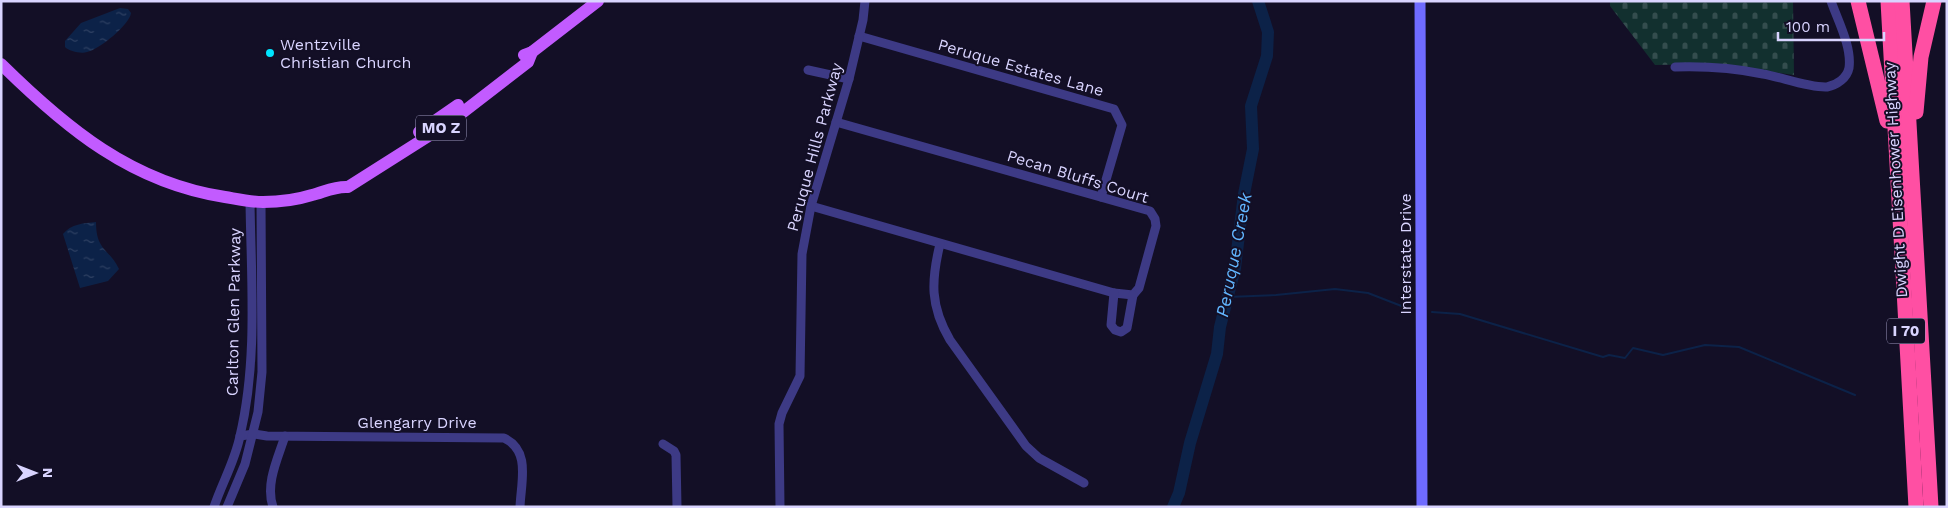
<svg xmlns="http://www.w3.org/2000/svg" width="1948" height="508" font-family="'Work Sans',sans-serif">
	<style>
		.cemetery { fill: url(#cemetery-stones) }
		.water { fill: url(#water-ripples) }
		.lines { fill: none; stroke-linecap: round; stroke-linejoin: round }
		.stream { stroke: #0c2248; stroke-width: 2 }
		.river { stroke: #0c2248; stroke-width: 12 }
		.minor { stroke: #3d3a85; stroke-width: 9 }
		.secondary { stroke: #6f6bff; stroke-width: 11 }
		.primary { stroke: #c25bff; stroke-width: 12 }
		.motorway { stroke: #ff4fa3; stroke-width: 15 }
		.poi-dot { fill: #00e5ff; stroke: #130f26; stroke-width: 2 }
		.labels { text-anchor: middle; stroke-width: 4; stroke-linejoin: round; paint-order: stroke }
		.shield { fill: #130f26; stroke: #9e99be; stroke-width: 1 }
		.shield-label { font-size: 15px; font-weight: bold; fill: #d9d4ff }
		.poi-label { font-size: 16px; fill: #d9d4ff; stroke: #130f26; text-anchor: start }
		.street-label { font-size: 16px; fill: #d9d4ff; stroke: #130f26 }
		.water-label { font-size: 18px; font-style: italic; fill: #62b6ff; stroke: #130f26 }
	</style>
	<defs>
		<pattern id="cemetery-stones" width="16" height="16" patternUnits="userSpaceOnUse" patternTransform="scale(1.25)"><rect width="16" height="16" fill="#12302f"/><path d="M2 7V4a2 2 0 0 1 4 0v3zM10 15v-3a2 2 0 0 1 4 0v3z" fill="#344d4e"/></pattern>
		<pattern id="water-ripples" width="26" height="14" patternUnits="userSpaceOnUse" patternTransform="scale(1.25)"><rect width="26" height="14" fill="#0c2248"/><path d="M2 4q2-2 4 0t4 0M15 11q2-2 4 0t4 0" fill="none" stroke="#2f4163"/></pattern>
	</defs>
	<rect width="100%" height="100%" fill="#130f26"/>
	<polygon class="cemetery" points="1610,1 1793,1 1794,75 1713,64 1655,65 1610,6"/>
	<g class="water">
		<path d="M120,8l8,1 3,4c-1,11 -32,37 -44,39 -6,2 -18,-1 -22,-5v-6l16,-18z"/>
		<path d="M96,222c0,29 13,26 23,47l-11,12 -28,7 -17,-54c8,-10 21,-11 33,-12z"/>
	</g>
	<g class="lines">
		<g class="stream">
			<polyline points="1228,297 1276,295 1335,289 1368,293 1404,307"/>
			<polyline points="1432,312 1460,314 1603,357 1609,355 1625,358 1633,348 1663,355 1705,345 1739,347 1855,395"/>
		</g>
		<polyline class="river" points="1173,507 1179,493 1190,443 1217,354 1220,327 1235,268 1244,194 1253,149 1251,106 1267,56 1268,32 1258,1"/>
		<g class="minor">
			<polyline points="859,36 1114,109 1122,125 1101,197"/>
			<path d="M1675,67c30,-1 59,1 88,7 18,3 46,14 64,13 10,-2 20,-9 22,-19 3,-21 -11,-47 -18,-67"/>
			<polyline points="808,70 849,79"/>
			<polyline points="811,206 1114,293 1133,295 1139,288 1156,226 1155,219 1150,211 836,122"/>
			<path d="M940,244c-9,37 -10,62 10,96l76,106 13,12 45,25"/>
			<polyline points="1114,293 1111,325 1115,330 1121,332 1127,328 1133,295"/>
			<path d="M240,436l14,-2 13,2 237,2c27,13 17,43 16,69"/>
			<polyline points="663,444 674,451 676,455 677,507"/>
			<path d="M214,507c8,-24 21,-46 26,-71 18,-76 11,-157 10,-235"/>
			<polyline points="227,507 245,464 258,412 262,372 261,202"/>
			<path d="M273,507c-8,-23 5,-49 12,-71"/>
			<polyline points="780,507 779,424 782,413 800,376 802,254 811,206 849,79 863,20 865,1"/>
		</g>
		<polyline class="secondary" points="1420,1 1422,507"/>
		<g class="primary">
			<polyline points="524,55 532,52 598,1"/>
			<path d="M1,64c65,64 131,119 224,133 12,2 25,5 38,5 16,0 33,-2 49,-7 12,-3 23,-9 36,-8l101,-64 79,-61 4,-10"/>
			<polyline points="419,132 458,105"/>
		</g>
		<g class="motorway">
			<polyline points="1858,1 1887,121"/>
			<polyline points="1888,1 1916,507"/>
			<polyline points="1902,1 1931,507"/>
			<polyline points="1916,112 1921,57 1934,1"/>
		</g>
	</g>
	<circle class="poi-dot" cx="270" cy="53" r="5"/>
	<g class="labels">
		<g class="shield">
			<rect x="416" y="115.5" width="50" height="25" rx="4"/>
			<rect x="1887" y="318.5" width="38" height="25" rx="4"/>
		</g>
		<g class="shield-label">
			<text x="441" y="133">MO Z</text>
			<text x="1906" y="336">I 70</text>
		</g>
		<g class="poi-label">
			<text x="280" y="50">Wentzville<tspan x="280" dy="18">Christian Church</tspan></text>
		</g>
		<g class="street-label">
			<text transform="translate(1021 67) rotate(16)" y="6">Peruque Estates Lane</text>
			<text transform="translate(814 147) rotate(-75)" y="6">Peruque Hills Parkway</text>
			<text transform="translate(1078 176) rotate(17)" y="6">Pecan Bluffs Court</text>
			<text transform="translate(1895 180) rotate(-93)" y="6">Dwight D Eisenhower Highway</text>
			<text transform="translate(1405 254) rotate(-90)" y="6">Interstate Drive</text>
			<text transform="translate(233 312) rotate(-89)" y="6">Carlton Glen Parkway</text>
			<text x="417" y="428">Glengarry Drive</text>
		</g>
		<g class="water-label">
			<text transform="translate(1234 255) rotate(-79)" y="6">Peruque Creek</text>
		</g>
	</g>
	<rect width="1948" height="508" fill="none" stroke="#d9d4ff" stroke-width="5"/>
	<g transform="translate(35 473) rotate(90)" stroke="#130f26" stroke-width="4" paint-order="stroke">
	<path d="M0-4L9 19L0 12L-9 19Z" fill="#d9d4ff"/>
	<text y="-8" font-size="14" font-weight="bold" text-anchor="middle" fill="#d9d4ff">N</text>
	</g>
	<path d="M1778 32v8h106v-8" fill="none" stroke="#d9d4ff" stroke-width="2.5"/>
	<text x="1786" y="32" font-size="15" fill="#d9d4ff" stroke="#130f26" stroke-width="4" paint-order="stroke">100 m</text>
</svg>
